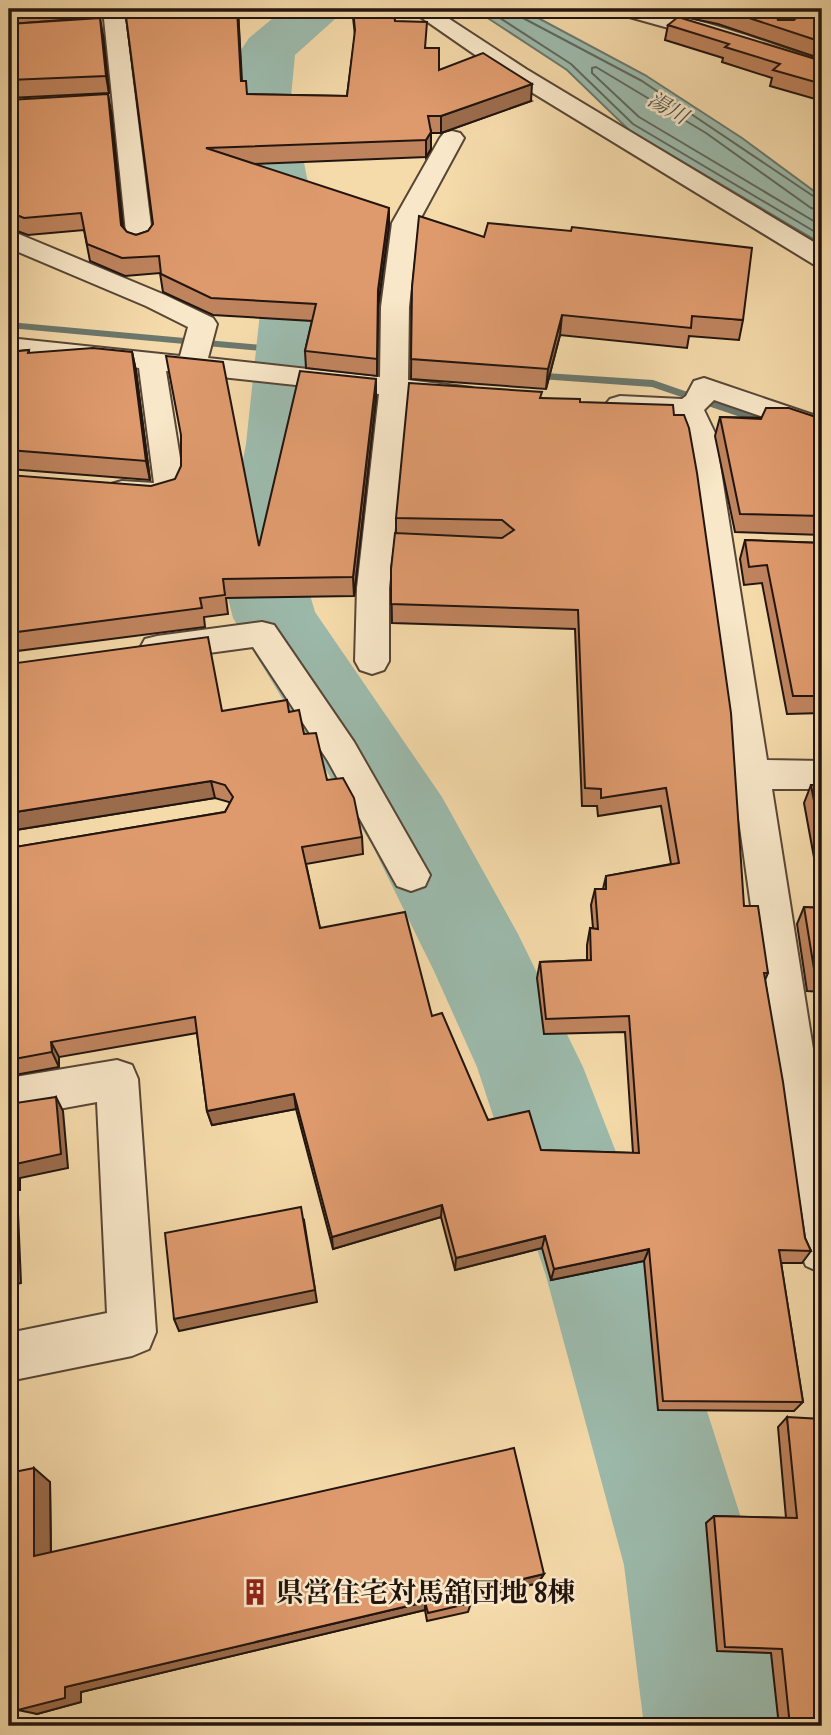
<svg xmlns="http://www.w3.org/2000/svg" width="831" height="1735" font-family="'IM FELL Double Pica','Noto Serif JP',serif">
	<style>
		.water { fill: #9cbaac; stroke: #6b786d; stroke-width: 2 }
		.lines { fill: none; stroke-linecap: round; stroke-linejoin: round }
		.shore { stroke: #5f685e; stroke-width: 2 }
		.stream { fill: #6b786d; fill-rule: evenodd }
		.river { fill: #9cbaac; fill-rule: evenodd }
		.lane-casing { stroke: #574636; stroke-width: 3 }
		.street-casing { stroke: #574636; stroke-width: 4 }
		.lane { fill: #f8e7c8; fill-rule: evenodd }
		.street { fill: #f8e7c8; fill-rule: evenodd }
		.wall { fill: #bf845e; stroke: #22150f; stroke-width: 2 }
		.shaded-wall { fill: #9b6c4c; stroke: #22150f; stroke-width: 2 }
		.building { fill: #de9a6d; stroke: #22150f; stroke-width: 2 }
		.labels { text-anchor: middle; stroke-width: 5; stroke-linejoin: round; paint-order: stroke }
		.far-water-label { font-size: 21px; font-style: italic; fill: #4d4f46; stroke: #f8e7c8 }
		.near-poi-label { font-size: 28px; font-weight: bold; fill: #22150f; stroke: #f8e7c8; text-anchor: start }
	</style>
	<rect width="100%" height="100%" fill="#f5daaa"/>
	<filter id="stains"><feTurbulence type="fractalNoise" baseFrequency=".00286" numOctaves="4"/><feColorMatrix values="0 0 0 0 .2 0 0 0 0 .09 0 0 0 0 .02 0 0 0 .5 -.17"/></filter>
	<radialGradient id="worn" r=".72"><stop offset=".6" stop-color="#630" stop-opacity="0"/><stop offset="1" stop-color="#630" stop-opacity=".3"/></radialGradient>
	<polygon class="water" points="474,9 526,9 525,11 645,75 742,138 822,197 822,244 629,130 567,70"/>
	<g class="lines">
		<g class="shore">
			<polyline points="486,9 571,64 633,124 822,236"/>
			<polyline points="519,9 523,18 642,81 822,202"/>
			<polyline points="822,211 811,208 706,133 596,67 592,68 592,73 639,117 822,226"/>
		</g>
		<g class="stream">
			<polygon points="9,322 272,346 326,354 332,357 326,360 272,352 9,328"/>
			<polygon points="530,372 653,380 786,426 780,430 776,429 652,387 526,378 524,376"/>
		</g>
		<polygon class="river" points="284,9 341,9 334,20 295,55 291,97 330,294 320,444 303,571 315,612 442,797 518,934 583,1067 664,1276 756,1565 784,1726 644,1726 624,1565 546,1276 477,1067 434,971 372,845 233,618 221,571 246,444 262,294 233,97 241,50 249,38"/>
		<defs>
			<polygon id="lane" points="796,1059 822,1060 822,1080 796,1081 788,1077 784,1070 788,1063"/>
			<g id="street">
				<polygon points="103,9 124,9 153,242 149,247 140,250 131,247 127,242"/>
				<polygon points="409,9 434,9 526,69 822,247 822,266 813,264 510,79"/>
				<path d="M611,9c63,-3 150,32 211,52v14l-96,-31 -111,-31z"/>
				<polygon points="765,9 785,9 794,28 791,33 775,33"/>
				<polygon points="452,131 460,133 464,138 418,223 409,307 408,380 472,388 476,394 472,400 462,403 408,397 389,588 389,661 384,670 372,674 360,670 355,661 357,588 379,394 166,371 184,483 178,496 155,503 111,498 107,491 111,484 122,481 154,483 139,368 9,354 9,338 180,356 188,327 146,306 9,248 9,230 165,295 213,318 217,324 208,358 380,377 381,307 392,223 440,138 444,133"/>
				<polygon points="704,378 822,418 822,437 714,400 704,410 715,433 767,760 822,761 822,789 772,789 822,1106 822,1273 806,1266 799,1250 685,433 678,417 610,411 605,405 610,399 620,396 682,399 686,396 694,381"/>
				<polygon points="262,622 274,625 354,742 430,875 425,886 411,891 397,886 328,761 253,647 157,660 145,657 140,648 145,639 157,636"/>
				<polygon points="117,1060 132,1065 138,1079 156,1332 149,1349 132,1356 9,1381 9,1333 107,1313 97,1102 9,1118 9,1078"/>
			</g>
		</defs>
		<use href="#lane" class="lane-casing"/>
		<use href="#street" class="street-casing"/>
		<use href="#lane" class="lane"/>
		<use href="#street" class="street"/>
	</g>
	<g class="wall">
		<polygon points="9,9 103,9 101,17 11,24 103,35 109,93 9,98"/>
		<polygon points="125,9 238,9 242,81 247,94 347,96 355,35 352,9 393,9 395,21 426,48 439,70 531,101 441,133 431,133 431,149 426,157 253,164 389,225 378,307 377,376 306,368 305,351 312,321 213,315 163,292 160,273 125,276 90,261 84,230 28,235 9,228 9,100 111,111 123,227 127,232 136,235 148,231 153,224"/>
		<polygon points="646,9 773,9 778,20 792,20 786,9 822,9 822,59 718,24"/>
		<polygon points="668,25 822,61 822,101 770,86 772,78 722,62 723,58 665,40"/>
		<polygon points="412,287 743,320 739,340 689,336 687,348 560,335 546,389 411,379"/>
		<polygon points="29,350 29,353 132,352 136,371 150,480 9,469 9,352"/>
		<polygon points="376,398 354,596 226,598 228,614 204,617 205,627 9,652 9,475 259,546"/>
		<polygon points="541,398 580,402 744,906 768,973 765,980 805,1238 811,1251 802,1263 781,1263 803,1402 794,1411 658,1410 644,1261 551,1280 542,1248 455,1270 441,1217 333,1249 296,1109 212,1125 207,1111 197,1033 59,1057 59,1067 9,1076 9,848 225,812 230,804 229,802 215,798 9,831 9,664 222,711 289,712 304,734 327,780 362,837 363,854 306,864 320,928 432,1016 488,1120 541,1150 633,1153 625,1032 544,1034 537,978 540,962 587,960 587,945 590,928 593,928 591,905 595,889 603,889 606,876 671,864 661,806 598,816 597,806 582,806 575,629 392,623 391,569 396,534 396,518"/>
		<polygon points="720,417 822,419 822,535 735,532 715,436"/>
		<polygon points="745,540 822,543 822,713 787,714 762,583 744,585 740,559"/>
		<polygon points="811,785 822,785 822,901 804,803"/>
		<polygon points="804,907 822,908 822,992 807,991 797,924"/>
		<polygon points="787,1417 822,1726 779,1726 771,1653 717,1651 706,1523 714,1516 786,1518 778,1427"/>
		<polygon points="9,1473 50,1482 51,1552 544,1574 538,1583 470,1600 471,1603 468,1612 427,1621 425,1610 81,1692 81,1702 37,1714 18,1708 9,1710"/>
	</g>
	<g class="shaded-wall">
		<polygon points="237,9 238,9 242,98 241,81"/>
		<polygon points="100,18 103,35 109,93 106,76"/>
		<polygon points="532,84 531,101 441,133 441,116"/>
		<polygon points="108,94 111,111 124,242 121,225"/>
		<polygon points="431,132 431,149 426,157 426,140"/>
		<polygon points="389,208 389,225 378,307 377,376 378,290"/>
		<polygon points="562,315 560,335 546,389 548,369"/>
		<polygon points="132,352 136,371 150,480 146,461"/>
		<polygon points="376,379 376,398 354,596 353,577"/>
		<polygon points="211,781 215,798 9,831 9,813"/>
		<polygon points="51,1042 59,1057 59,1067 52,1052"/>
		<polygon points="294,1094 296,1109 212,1125 207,1111"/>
		<polygon points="56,1097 63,1111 68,1168 20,1178 20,1190 17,1190 21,1283 9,1286 9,1177 11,1165"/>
		<polygon points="442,1205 441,1217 333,1249 332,1237"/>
		<polygon points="304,1220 317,1302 179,1331 174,1319"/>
		<polygon points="545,1236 542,1248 455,1270 456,1258"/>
		<polygon points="649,1249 644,1261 551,1280 554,1269"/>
		<polygon points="34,1468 50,1482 51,1566 34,1556"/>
		<polygon points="544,1574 538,1583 466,1601 468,1592"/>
		<polygon points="425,1602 425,1610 81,1692 81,1702 37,1714 18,1710 65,1687"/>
	</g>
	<g class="building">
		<polygon points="125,9 237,9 241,81 246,81 247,94 347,96 355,30 353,9 393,9 395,21 427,22 425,48 439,48 439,70 483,53 532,84 441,116 428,116 431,132 426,140 206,148 389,208 378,290 377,359 305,351 316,304 211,298 161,274 159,256 122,258 87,244 81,213 24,218 9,212 9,100 108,94 121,225 127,232 136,235 148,231 153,224"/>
		<polygon points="722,9 773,9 778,20 794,20 800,14 797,9 822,9 822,42"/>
		<polygon points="678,17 822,61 822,84 773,70 780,64 725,47 729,44 668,25"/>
		<polygon points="100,18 106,76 9,80 9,24"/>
		<polygon points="419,216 484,237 488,223 571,231 572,227 752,248 743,320 692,316 691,328 562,315 548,369 411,359 412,287"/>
		<polygon points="93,348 132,352 146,461 9,450 9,352 29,350 28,353"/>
		<polygon points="166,356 223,362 259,546 300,371 376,379 353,577 223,579 225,595 200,598 202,608 9,633 9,475 151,486 175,479 181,466 181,435"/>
		<polygon points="409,383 542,392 540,398 580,399 580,402 673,405 674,415 684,415 689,428 697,473 731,713 744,906 758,906 768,973 764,973 783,1082 805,1238 811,1251 779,1250 803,1402 663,1401 649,1249 554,1269 545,1236 456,1258 442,1205 332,1237 294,1094 207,1111 195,1017 51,1042 52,1052 9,1060 9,848 225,812 233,797 225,785 211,781 9,813 9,664 208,637 222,711 287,700 289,712 299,710 304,734 316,733 327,780 343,778 354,798 362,837 302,847 320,928 405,912 432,1016 442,1013 488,1120 529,1111 541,1150 639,1153 629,1016 546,1019 540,962 591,960 590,928 598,929 595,889 606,889 606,876 679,863 666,788 601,798 601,789 585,788 578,610 391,604 391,569 395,533 502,538 514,530 502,520 396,518"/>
		<polygon points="766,408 789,408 822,419 822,516 740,514 720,417 761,419"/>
		<polygon points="745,540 822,543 822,696 793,696 767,565 749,567"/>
		<polygon points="811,785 822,785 822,843"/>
		<polygon points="804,907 822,908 822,975 815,975"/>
		<polygon points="56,1097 61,1154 11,1165 12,1177 9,1177 9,1104"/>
		<polygon points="9,1190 12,1272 9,1272"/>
		<polygon points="301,1207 315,1290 174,1319 165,1233"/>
		<polygon points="787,1417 822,1419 822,1726 790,1726 782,1649 725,1647 714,1516 797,1518"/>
		<polygon points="514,1448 544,1574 468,1592 471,1603 428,1613 425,1602 65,1687 65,1698 18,1710 18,1699 9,1701 9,1473 34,1468 34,1556"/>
	</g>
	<defs>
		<symbol id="building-bare" viewBox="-9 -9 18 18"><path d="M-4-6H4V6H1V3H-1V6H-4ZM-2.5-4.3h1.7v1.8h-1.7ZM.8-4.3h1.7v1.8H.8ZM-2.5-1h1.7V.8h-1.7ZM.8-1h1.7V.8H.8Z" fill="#8f2418" stroke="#f8e7c8" stroke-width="2.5" paint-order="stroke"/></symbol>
	</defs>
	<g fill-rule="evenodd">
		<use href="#building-bare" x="236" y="1573" width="38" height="38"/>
	</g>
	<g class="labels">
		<g class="far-water-label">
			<text transform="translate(668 108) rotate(30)" y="7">湯川</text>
		</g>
		<g class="near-poi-label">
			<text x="276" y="1602">県営住宅対馬舘団地 8棟</text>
		</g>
	</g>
	<rect width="831" height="1735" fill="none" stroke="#f5daaa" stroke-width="35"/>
	<rect x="10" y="10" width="810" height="1714" fill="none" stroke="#22150f" stroke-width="3.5"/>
	<rect x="18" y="18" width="796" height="1700" fill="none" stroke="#22150f" stroke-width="2"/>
	<rect width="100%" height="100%" filter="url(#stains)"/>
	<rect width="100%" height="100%" fill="url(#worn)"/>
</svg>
